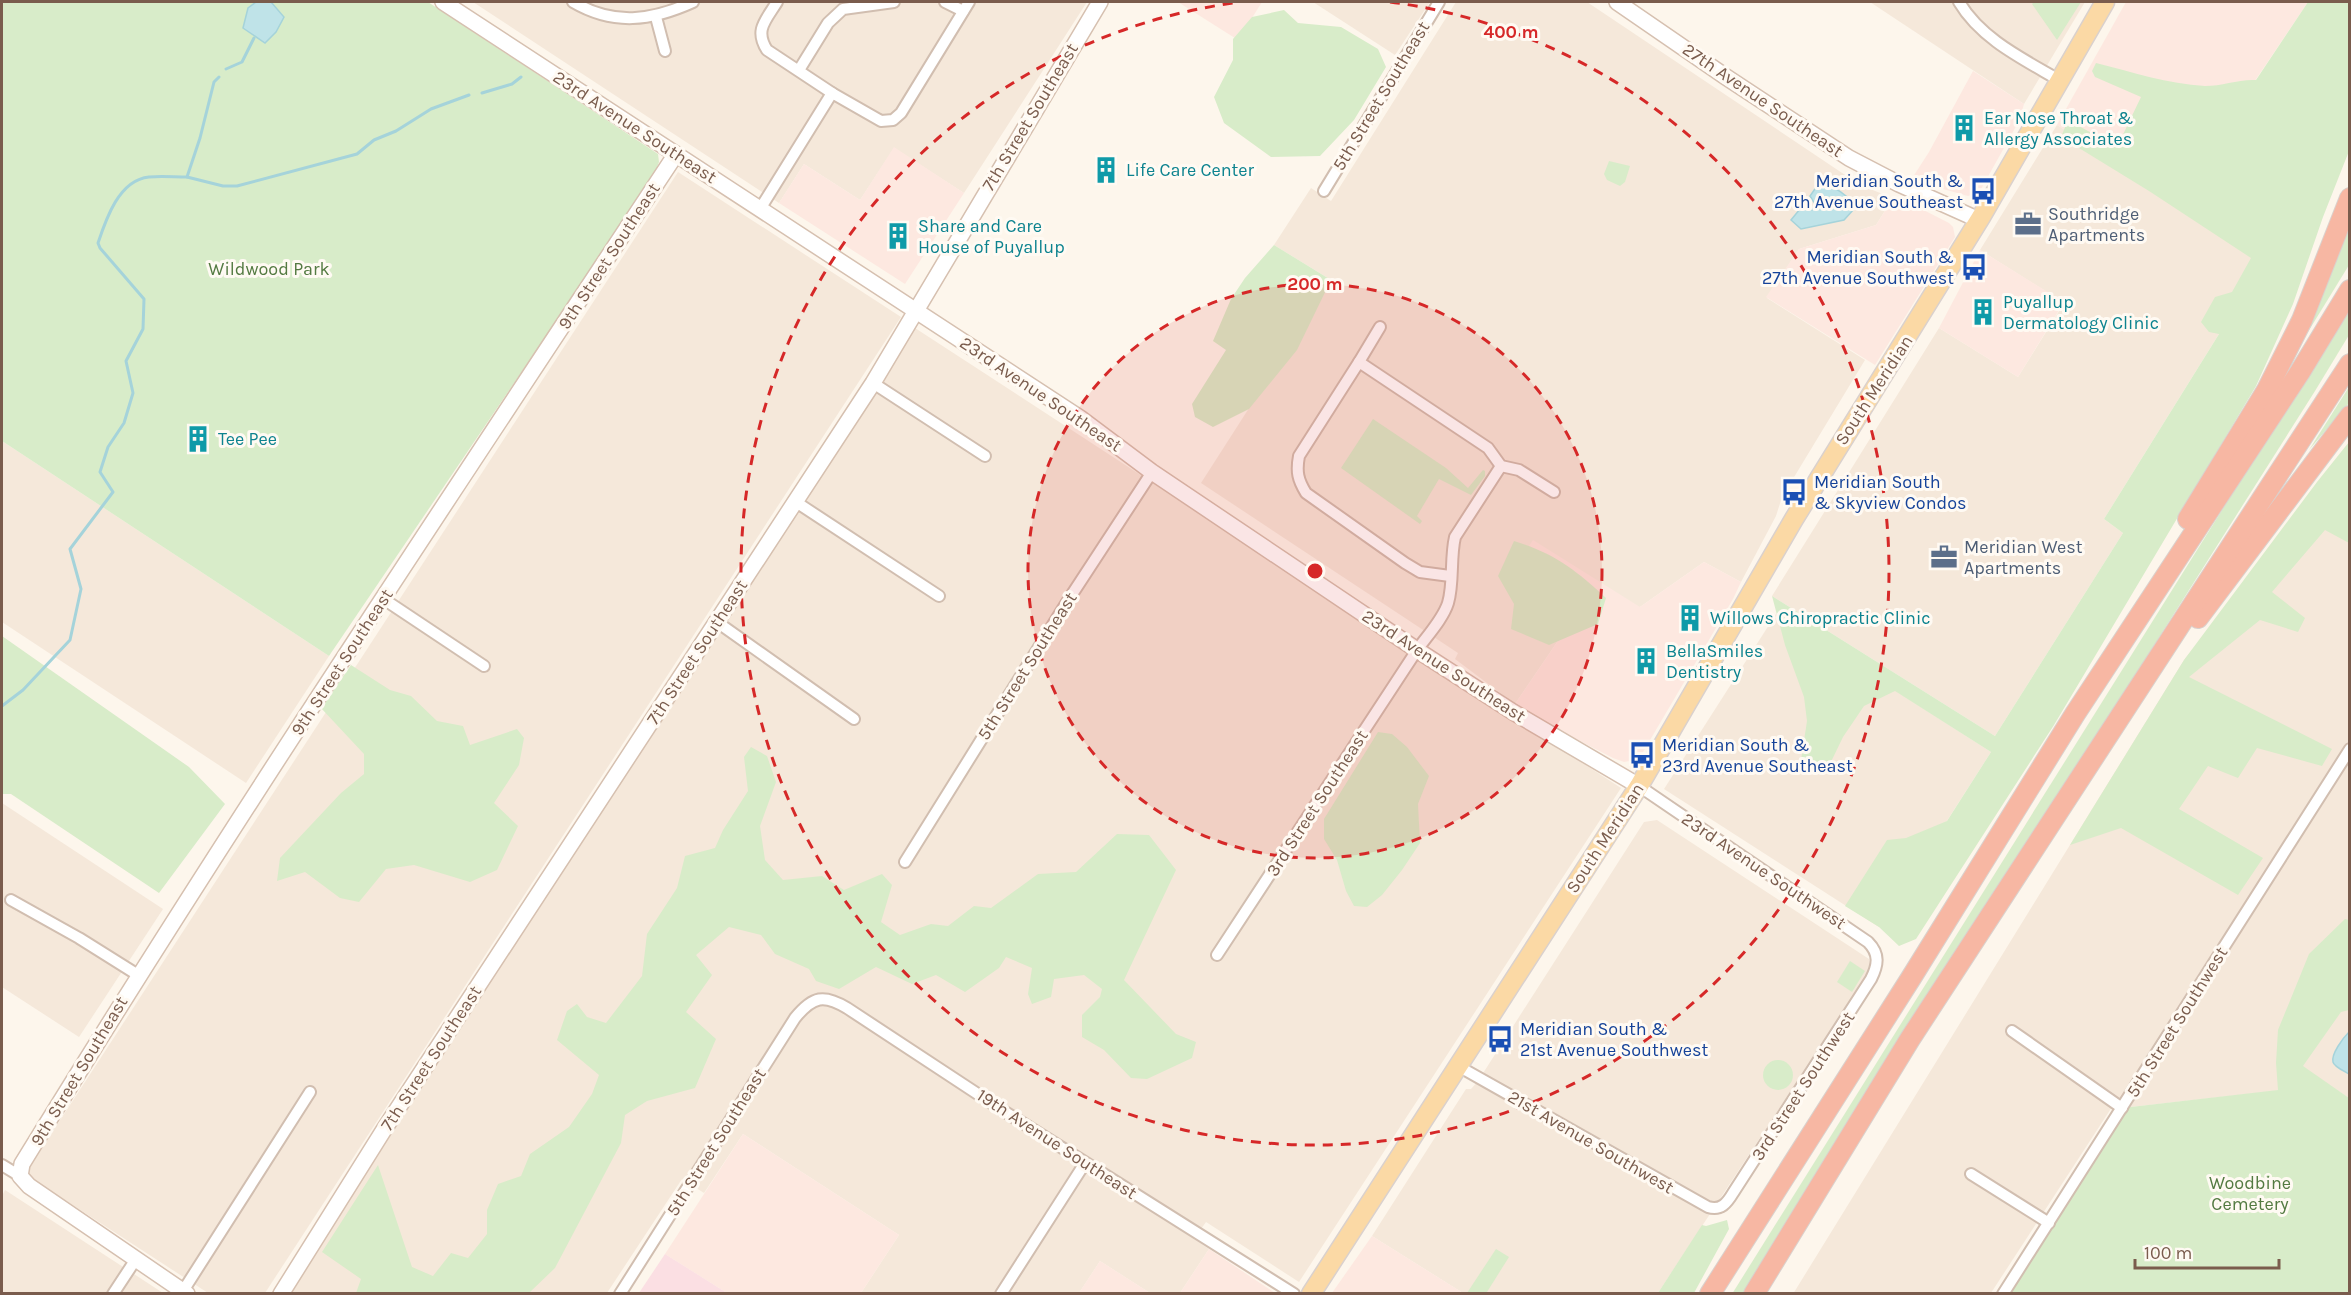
<svg xmlns="http://www.w3.org/2000/svg" width="2351" height="1295" font-family="Karla,sans-serif">
	<style>
		.residential { fill: #f5e8da }
		.commercial { fill: #fde8e0 }
		.medical { fill: #fbdfe3 }
		.green { fill: #d8ecc9 }
		.water { fill: #bfe3e8; stroke: #a5d3da; stroke-width: 1.5 }
		.lines { fill: none; stroke-linecap: round; stroke-linejoin: round }
		.stream { stroke: #a5d3da; stroke-width: 3 }
		.street-casing { stroke: #d1beb0; stroke-width: 14 }
		.secondary-casing { stroke: #d6c0b0; stroke-width: 18 }
		.primary-casing { stroke: #dad1cd; stroke-width: 21 }
		.highway-casing { stroke: #dad1cd; stroke-width: 22 }
		.street { stroke: #fff; stroke-width: 10 }
		.secondary { stroke: #fff; stroke-width: 15 }
		.primary { stroke: #fbd9a5; stroke-width: 18 }
		.highway { stroke: #f7b7a3; stroke-width: 20 }
		.ring { fill: none; stroke: #d62828; stroke-width: 3; stroke-dasharray: 10 8 }
		.labels { text-anchor: middle; stroke-width: 6; stroke-linejoin: round; paint-order: stroke }
		.street-label { font-size: 18px; fill: #7a5c4d; stroke: #fffaf3 }
		.culture-label { font-size: 18px; fill: #0d838f; stroke: #fffaf3; text-anchor: start }
		.transit-label { font-size: 18px; fill: #164399; stroke: #fffaf3; text-anchor: start }
		.service-label { font-size: 18px; fill: #4e5e75; stroke: #fffaf3; text-anchor: start }
		.park-label { font-size: 18px; fill: #537a41; stroke: #fffaf3 }
		.centre { fill: #d62828; stroke: #fffaf3; stroke-width: 3 }
		.ring-label { font-size: 18px; text-anchor: middle; font-weight: bold; fill: #d62828; stroke: #fffaf3; stroke-width: 6; stroke-linejoin: round; paint-order: stroke }
	</style>
	<rect width="100%" height="100%" fill="#fdf6ec"/>
	<g class="residential">
		<polygon points="473,2 1087,2 964,193 894,148 860,200 804,164 779,203"/>
		<polygon points="1313,2 1430,2 1395,55"/>
		<polygon points="1456,2 1587,2 1860,185 1893,198 1876,225 1799,249 1767,298 1865,360 1782,497 1776,516 1741,582 1704,562 1640,607 1566,629 1515,704 1455,659 1458,653 1201,483 1331,280 1274,245 1311,188 1331,201"/>
		<polygon points="1870,2 2085,2 2024,104"/>
		<polygon points="2057,125 2268,255 2104,519 2123,533 1995,736 1772,596 1939,328 2018,377 2064,303 1980,250"/>
		<polygon points="678,172 901,317 265,1293 208,1293 25,1174"/>
		<polygon points="915,328 1621,788 1299,1282 1206,1222 1194,1239 1209,1249 1180,1293 1150,1293 1100,1261 1079,1293 861,1293 899,1235 743,1134 704,1193 682,1179 607,1293 286,1294"/>
		<polygon points="2,441 329,656 246,783 2,622"/>
		<polygon points="2349,456 2349,1098 2329,1085 2122,1108 2112,1107 1991,1293 1793,1294 2184,660"/>
		<polygon points="1776,614 1991,752 1879,927 1664,789"/>
		<polygon points="2,803 163,909 79,1037 2,987"/>
		<polygon points="1657,820 1869,959 1871,969 1658,1293 1463,1293 1372,1236 1466,1089 1471,1089 1478,1081 1644,822"/>
		<polygon points="5,1190 163,1293 2,1293 2,1196"/>
	</g>
	<g class="commercial">
		<polygon points="1178,2 1262,2 1238,40"/>
		<polygon points="2126,2 2308,2 2176,198 2057,125"/>
		<polygon points="1973,71 2024,104 2019,121 1981,189 1975,194 1968,196 1911,180 1929,152"/>
		<polygon points="894,147 964,193 905,284 779,203 804,164 860,200"/>
		<polygon points="1893,198 1902,199 1949,223 1953,227 1955,237 1875,365 1766,297 1799,249 1876,225"/>
		<polygon points="1980,250 2064,302 2018,377 1939,328"/>
		<polygon points="1533,540 1640,607 1704,562 1741,582 1733,599 1643,752 1635,760 1624,762 1613,758 1545,723 1515,704 1566,629 1504,583"/>
		<polygon points="743,1134 899,1235 861,1293 727,1293 665,1254"/>
		<polygon points="1372,1236 1463,1293 1332,1293"/>
		<polygon points="1209,1249 1275,1293 1180,1293"/>
		<polygon points="1100,1261 1150,1293 1079,1293"/>
	</g>
	<polygon class="medical" points="665,1254 727,1293 639,1293"/>
	<g class="green">
		<polygon points="2,2 428,2 658,154 659,162 653,178 329,656 2,441"/>
		<polygon points="2034,2 2081,2 2057,40 2032,4"/>
		<path d="M2308,2h41v149l-26,66 -30,87 -37,82 -202,339 -138,214 -17,7 -20,-19 -34,-21 42,-66 19,-2 41,-17 44,-69 -96,-61 -31,15 -21,31 -14,29 -24,7 -5,-6 7,-46 -3,-24 -19,-52 -13,-49 223,140 128,-203 -19,-14 115,-185 -10,-2 -8,-10 14,-25 17,-5 19,-34 -102,-67 -88,-54 7,-17 49,27 24,-50 -46,-20 -3,-6 4,-8c36,9 72,21 109,23 17,0 34,-7 51,-6z"/>
		<polygon points="1284,10 1298,23 1341,27 1378,49 1386,67 1354,120 1320,156 1271,157 1224,123 1214,97 1233,60 1233,39 1252,17"/>
		<polygon points="1609,161 1630,166 1625,182 1620,186 1607,180 1604,174"/>
		<polygon points="2349,217 2349,265 2281,376"/>
		<polygon points="1274,245 1331,280 1297,350 1249,409 1213,427 1195,417 1192,404 1226,350 1213,341 1231,299 1245,278"/>
		<polygon points="2349,307 2349,335 2315,391 1744,1293 1732,1294"/>
		<polygon points="2349,387 2349,403 2309,450"/>
		<polygon points="1373,419 1446,468 1468,488 1483,470 1485,471 1485,476 1471,495 1439,479 1417,516 1422,521 1420,524 1341,468"/>
		<polygon points="2349,442 2349,543 2325,530 2272,592 2305,618 2298,632 2260,620 2189,677 2332,749 2322,766 2257,748 2238,778 2208,766 2179,809 2263,858 2238,895 2121,828 2070,845 2184,660 2317,482"/>
		<path d="M1514,541c40,12 62,29 92,57l-8,26 -49,21 -38,-16 3,-25 -16,-28z"/>
		<polygon points="2,636 189,767 225,804 159,893 11,794 2,794"/>
		<polygon points="351,665 390,690 411,696 437,721 463,726 470,745 517,729 524,738 519,765 494,803 518,826 497,870 470,882 414,865 386,869 359,902 340,898 305,872 277,881 280,858 341,793 364,774 364,754 321,708"/>
		<polygon points="1378,732 1392,734 1407,747 1429,776 1418,804 1420,843 1402,870 1382,895 1367,907 1354,906 1346,891 1337,860 1324,839 1324,819"/>
		<polygon points="751,747 767,756 776,782 760,826 765,860 783,880 822,876 844,890 882,874 892,885 881,922 900,935 931,924 948,926 974,906 991,908 1038,874 1076,872 1117,834 1149,835 1176,870 1124,980 1176,1034 1196,1042 1192,1058 1147,1079 1131,1078 1104,1050 1082,1037 1082,1015 1100,997 1102,989 1084,975 1054,979 1051,997 1032,1004 1028,994 1032,968 1006,957 999,968 965,992 936,975 912,984 876,967 839,989 816,981 809,969 775,954 761,935 729,927 696,955 712,975 686,1012 716,1039 695,1088 647,1101 625,1115 621,1143 555,1268 529,1293 356,1293 361,1279 322,1252 378,1165 412,1267 433,1276 451,1253 468,1258 487,1234 487,1210 498,1184 521,1176 530,1154 569,1127 592,1094 599,1075 557,1040 567,1011 577,1004 587,1017 606,1023 642,976 647,934 677,888 685,856 715,848 723,830 748,791 744,757"/>
		<polygon points="2345,919 2349,920 2349,1010 2341,1012 2303,1066 2349,1098 2349,1293 2003,1294 2122,1108 2278,1090 2276,1063 2278,1030 2309,954"/>
		<polygon points="1850,961 1865,971 1852,992 1837,982"/>
		<circle cx="1778" cy="1075" r="15"/>
		<polygon points="1727,1220 1729,1229 1694,1293 1658,1293 1702,1225 1706,1226"/>
		<polygon points="1496,1249 1509,1257 1487,1292 1485,1293 1467,1293"/>
	</g>
	<g class="water">
		<polygon points="256,2 271,2 284,17 276,32 265,43 243,28 248,8"/>
		<path d="M1819,183c12,1 34,14 35,26l-10,11 -43,9 -10,-9 9,-11 12,1 3,-6 -5,-8z"/>
		<path d="M2349,1032v42c-3,-2 -15,-7 -16,-12 -2,-8 10,-24 16,-30z"/>
	</g>
	<g class="lines">
		<g class="stream">
			<polyline points="226,69 242,62 254,38"/>
			<polyline points="482,93 512,84 521,77"/>
			<polyline points="187,177 223,186 237,186 357,154 374,140 396,131 431,109 469,95"/>
			<path d="M2,706l21,-16 47,-50 11,-51 -11,-40 43,-57 -13,-20 8,-25 16,-24 9,-30 -7,-32 17,-32 1,-30 -44,-51 -2,-5c8,-24 21,-63 51,-66 12,-1 25,0 38,0l13,-39 14,-56 5,-5"/>
		</g>
		<defs>
			<g id="street">
				<path d="M573,2c41,24 78,19 120,0"/>
				<path d="M777,2c-11,18 -23,28 -10,48l65,43"/>
				<polyline points="945,2 963,11"/>
				<path d="M1959,2c22,37 64,57 100,78"/>
				<polyline points="656,17 665,51"/>
				<polyline points="799,70 828,23 843,9 894,2"/>
				<polyline points="1324,191 1439,2"/>
				<polyline points="760,209 832,93 881,121 893,120 901,113 969,2"/>
				<polyline points="1359,362 1380,327"/>
				<polyline points="873,383 985,456"/>
				<polyline points="796,502 939,596"/>
				<path d="M1450,576l-30,-4 -15,-9 -99,-70c-8,-13 -10,-21 -7,-37l60,-94 129,86 13,18 18,4 35,22"/>
				<polyline points="382,598 484,666"/>
				<polyline points="717,622 854,719"/>
				<polyline points="905,862 1069,599 1152,472"/>
				<polyline points="11,900 79,938 138,975"/>
				<path d="M1217,955l200,-305c10,-14 26,-31 31,-47 6,-20 2,-45 7,-66l46,-71"/>
				<polyline points="2012,1031 2122,1108"/>
				<path d="M1458,1066l250,141c13,4 19,-4 25,-14l138,-214c7,-14 9,-25 -3,-37l-229,-156"/>
				<polyline points="2,1165 20,1176"/>
				<polyline points="1971,1174 2049,1223"/>
				<polyline points="183,1291 310,1092"/>
				<polyline points="113,1294 136,1259"/>
				<path d="M620,1294l175,-276c18,-22 29,-24 52,-10l155,102 292,184"/>
				<polyline points="1001,1294 1085,1163"/>
				<polyline points="2003,1294 2350,749"/>
			</g>
			<g id="secondary">
				<polyline points="443,2 1080,418 1152,472 1417,650 1513,712 1639,786"/>
				<polyline points="1617,2 1726,77 1849,158 1899,184 1979,220"/>
				<path d="M187,1294l-158,-108 -9,-10 2,-12c210,-342 433,-675 654,-1010"/>
				<polyline points="281,1294 385,1128 873,383 1100,2"/>
			</g>
			<polyline id="primary" points="1311,1294 1639,786 1794,519 1981,217 2105,2"/>
			<g id="highway">
				<polyline points="2188,519 2267,390 2302,320 2350,198"/>
				<polyline points="2198,618 2350,416"/>
				<polyline points="1710,1294 1911,978 2075,714 2300,372 2350,290"/>
				<polyline points="1754,1294 1910,1039 2350,364"/>
			</g>
		</defs>
		<use href="#street" class="street-casing"/>
		<use href="#secondary" class="secondary-casing"/>
		<use href="#primary" class="primary-casing"/>
		<use href="#highway" class="highway-casing"/>
		<use href="#street" class="street"/>
		<use href="#secondary" class="secondary"/>
		<use href="#primary" class="primary"/>
		<use href="#highway" class="highway"/>
	</g>
	<circle cx="1315" cy="571" r="287" fill="#d62828" fill-opacity=".12"/>
	<g class="ring">
		<circle cx="1315" cy="571" r="287"/>
		<path d="M1390 2A574 574 0 1 1 1240 2"/>
	</g>
	<defs>
		<symbol id="building-bare" viewBox="-9 -9 18 18"><path d="M-4-6H4V6H1V3H-1V6H-4ZM-2.5-4.3h1.7v1.8h-1.7ZM.8-4.3h1.7v1.8H.8ZM-2.5-1h1.7V.8h-1.7ZM.8-1h1.7V.8H.8Z" fill="#0f9aa8" stroke="#fffaf3" stroke-width="2.5" paint-order="stroke"/></symbol>
		<symbol id="bus-bare" viewBox="-9 -9 18 18"><path d="M-5-6H5V4H4V6H2V4H-2V6H-4V4H-5ZM-3.5-4V0h7V-4ZM-3.5 1.2v1.5H-2V1.2ZM2 1.2v1.5H3.5V1.2Z" fill="#1a4fb4" stroke="#fffaf3" stroke-width="2.5" paint-order="stroke"/></symbol>
		<symbol id="office-bare" viewBox="-9 -9 18 18"><path d="M-6-3h4V-5.5h4V-3h4V5H-6ZM-1-4.5V-3h2v-1.5ZM-6 0V1H6V0Z" fill="#5c6f8a" stroke="#fffaf3" stroke-width="2.5" paint-order="stroke"/></symbol>
	</defs>
	<g fill-rule="evenodd">
		<use href="#building-bare" x="1945" y="109" width="38" height="38"/>
		<use href="#building-bare" x="1087" y="151" width="38" height="38"/>
		<use href="#bus-bare" x="1964" y="172" width="38" height="38"/>
		<use href="#office-bare" x="2009" y="205" width="38" height="38"/>
		<use href="#building-bare" x="879" y="217" width="38" height="38"/>
		<use href="#bus-bare" x="1955" y="248" width="38" height="38"/>
		<use href="#building-bare" x="1964" y="293" width="38" height="38"/>
		<use href="#building-bare" x="179" y="420" width="38" height="38"/>
		<use href="#bus-bare" x="1775" y="473" width="38" height="38"/>
		<use href="#office-bare" x="1925" y="538" width="38" height="38"/>
		<use href="#building-bare" x="1671" y="599" width="38" height="38"/>
		<use href="#building-bare" x="1627" y="642" width="38" height="38"/>
		<use href="#bus-bare" x="1623" y="736" width="38" height="38"/>
		<use href="#bus-bare" x="1481" y="1020" width="38" height="38"/>
	</g>
	<g class="labels">
		<g class="street-label">
			<text transform="translate(1381 96) rotate(-59)" y="6">5th Street Southeast</text>
			<text transform="translate(1763 100) rotate(34)" y="6">27th Avenue Southeast</text>
			<text transform="translate(1030 117) rotate(-59)" y="6">7th Street Southeast</text>
			<text transform="translate(635 127) rotate(33)" y="6">23rd Avenue Southeast</text>
			<text transform="translate(609 256) rotate(-57)" y="6">9th Street Southeast</text>
			<text transform="translate(1874 390) rotate(-57)" y="6">South Meridian</text>
			<text transform="translate(1041 394) rotate(34)" y="6">23rd Avenue Southeast</text>
			<text transform="translate(697 652) rotate(-57)" y="6">7th Street Southeast</text>
			<text transform="translate(342 662) rotate(-57)" y="6">9th Street Southeast</text>
			<text transform="translate(1027 666) rotate(-58)" y="6">5th Street Southeast</text>
			<text transform="translate(1444 666) rotate(33)" y="6">23rd Avenue Southeast</text>
			<text transform="translate(1317 803) rotate(-57)" y="6">3rd Street Southeast</text>
			<text transform="translate(1605 838) rotate(-57)" y="6">South Meridian</text>
			<text transform="translate(1764 871) rotate(34)" y="6">23rd Avenue Southwest</text>
			<text transform="translate(2177 1022) rotate(-58)" y="6">5th Street Southwest</text>
			<text transform="translate(431 1058) rotate(-57)" y="6">7th Street Southeast</text>
			<text transform="translate(79 1071) rotate(-59)" y="6">9th Street Southeast</text>
			<text transform="translate(1803 1086) rotate(-57)" y="6">3rd Street Southwest</text>
			<text transform="translate(716 1142) rotate(-58)" y="6">5th Street Southeast</text>
			<text transform="translate(1591 1142) rotate(30)" y="6">21st Avenue Southwest</text>
			<text transform="translate(1057 1144) rotate(33)" y="6">19th Avenue Southeast</text>
		</g>
		<g class="culture-label">
			<text x="1984" y="124">Ear Nose Throat &amp;<tspan x="1984" dy="21">Allergy Associates</tspan></text>
			<text x="1126" y="176">Life Care Center</text>
			<text x="918" y="232">Share and Care<tspan x="918" dy="21">House of Puyallup</tspan></text>
			<text x="2003" y="308">Puyallup<tspan x="2003" dy="21">Dermatology Clinic</tspan></text>
			<text x="218" y="445">Tee Pee</text>
			<text x="1710" y="624">Willows Chiropractic Clinic</text>
			<text x="1666" y="657">BellaSmiles<tspan x="1666" dy="21">Dentistry</tspan></text>
		</g>
		<g class="transit-label">
			<text x="1963" y="187" text-anchor="end">Meridian South &amp;<tspan x="1963" dy="21">27th Avenue Southeast</tspan></text>
			<text x="1954" y="263" text-anchor="end">Meridian South &amp;<tspan x="1954" dy="21">27th Avenue Southwest</tspan></text>
			<text x="1814" y="488">Meridian South<tspan x="1814" dy="21">&amp; Skyview Condos</tspan></text>
			<text x="1662" y="751">Meridian South &amp;<tspan x="1662" dy="21">23rd Avenue Southeast</tspan></text>
			<text x="1520" y="1035">Meridian South &amp;<tspan x="1520" dy="21">21st Avenue Southwest</tspan></text>
		</g>
		<g class="service-label">
			<text x="2048" y="220">Southridge<tspan x="2048" dy="21">Apartments</tspan></text>
			<text x="1964" y="553">Meridian West<tspan x="1964" dy="21">Apartments</tspan></text>
		</g>
		<g class="park-label">
			<text x="269" y="275">Wildwood Park</text>
			<text x="2250" y="1189">Woodbine<tspan x="2250" dy="21">Cemetery</tspan></text>
		</g>
	</g>
	<circle cx="1315" cy="571" r="9" class="centre"/>
	<g class="ring-label">
		<text x="1511" y="38">400 m</text>
		<text x="1315" y="290">200 m</text>
	</g>
	<rect width="2351" height="1295" fill="none" stroke="#7a5c4d" stroke-width="6"/>
	<path d="M2135 1259v9h144v-9" fill="none" stroke="#7a5c4d" stroke-width="3"/>
	<text x="2144" y="1259" font-size="18" fill="#7a5c4d" stroke="#fffaf3" stroke-width="4.5" paint-order="stroke">100 m</text>
</svg>
